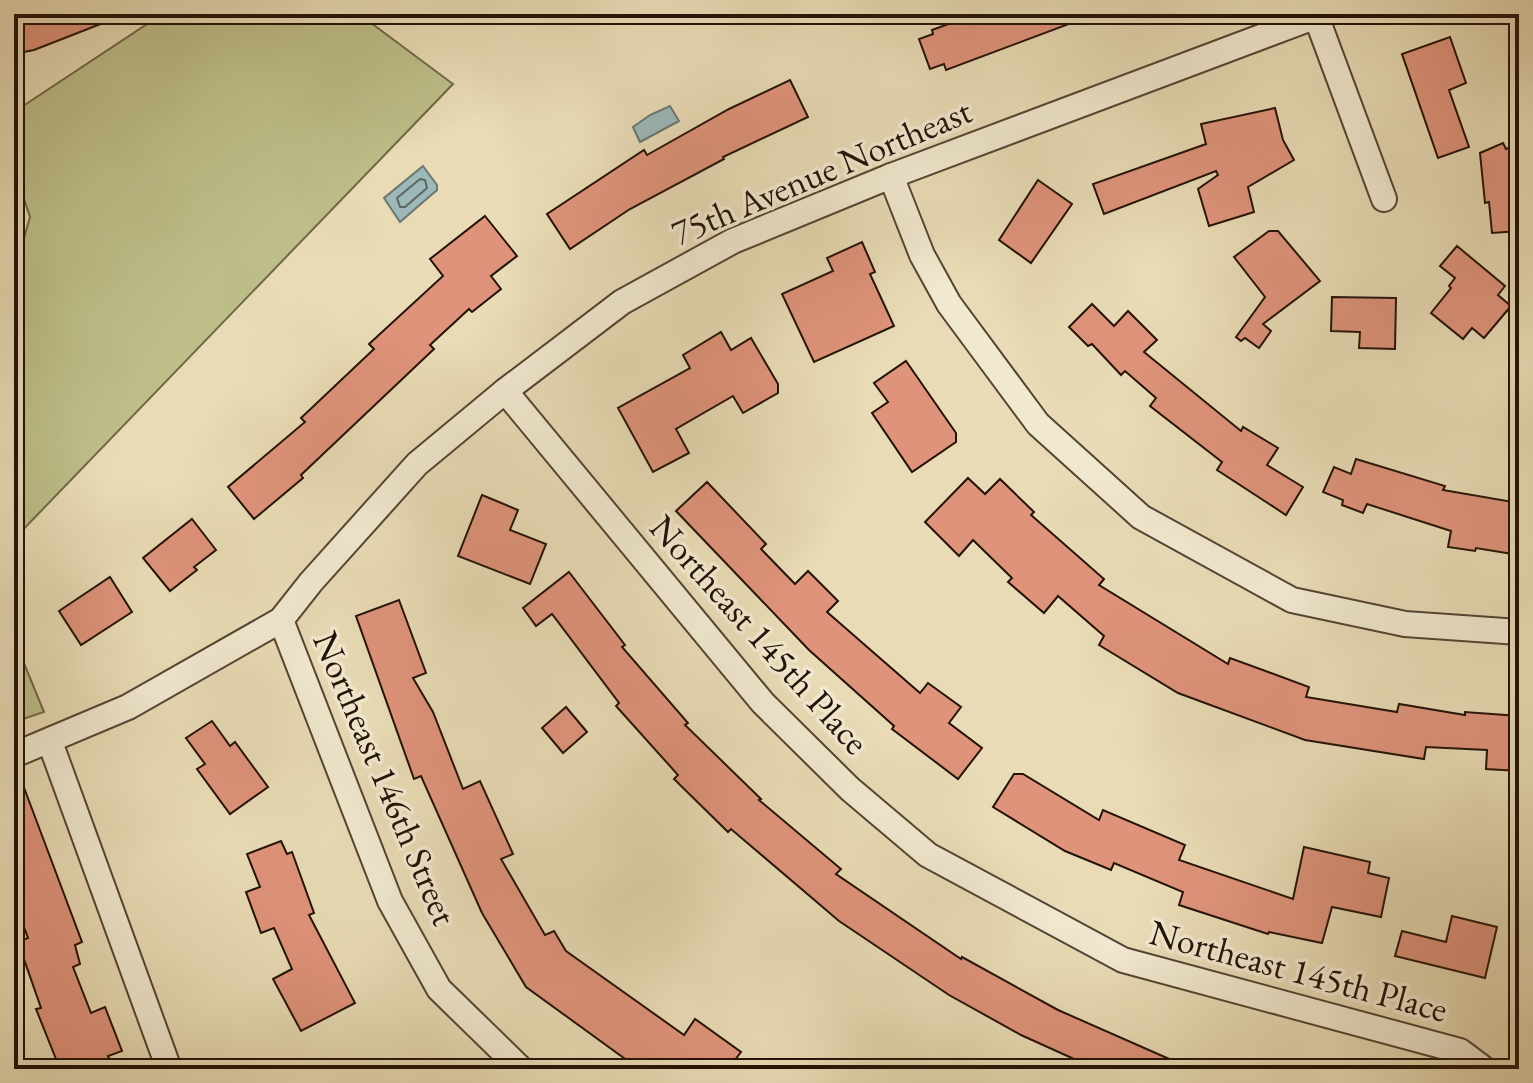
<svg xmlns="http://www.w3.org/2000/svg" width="1533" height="1083" font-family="'EB Garamond',serif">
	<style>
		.green { fill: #bdbe88; stroke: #706848; stroke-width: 2 }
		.water { fill: #9cb8b9; stroke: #6c7672; stroke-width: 2 }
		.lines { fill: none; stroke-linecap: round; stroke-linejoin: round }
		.shore { stroke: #606560; stroke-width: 2 }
		.building { fill: #df937b; stroke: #231208; stroke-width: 2 }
		.minor-casing { stroke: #544433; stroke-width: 28 }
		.minor { stroke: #f0e8cf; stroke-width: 24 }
		.labels { text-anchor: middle; stroke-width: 7; stroke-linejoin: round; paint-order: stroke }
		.street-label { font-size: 36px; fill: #231208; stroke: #f0e8cf }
	</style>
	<rect width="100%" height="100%" fill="#e8dbb5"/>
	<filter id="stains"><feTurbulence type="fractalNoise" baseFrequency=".0025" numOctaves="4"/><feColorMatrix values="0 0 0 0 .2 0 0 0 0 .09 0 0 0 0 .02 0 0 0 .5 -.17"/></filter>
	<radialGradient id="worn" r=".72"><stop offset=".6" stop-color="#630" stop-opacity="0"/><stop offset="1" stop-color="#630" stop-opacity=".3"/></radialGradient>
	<g class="green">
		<polygon points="153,14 359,14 453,84 14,539 14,273 30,217 14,169 14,112 150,22"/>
		<polygon points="14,639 44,712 14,722"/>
	</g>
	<g class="water">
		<polygon points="670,106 679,121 640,142 633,127 650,115"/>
		<polygon points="423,166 437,185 437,190 400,222 384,198"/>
	</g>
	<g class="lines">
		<polygon class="shore" points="420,179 425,180 427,188 405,207 400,207 397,198"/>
	</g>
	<g class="building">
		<polygon points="14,14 121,14 121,16 34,50 14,54"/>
		<polygon points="976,14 1090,14 1090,16 946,70 944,64 930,69 919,39 933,34 932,30"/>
		<polygon points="1450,37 1466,83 1449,90 1469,147 1438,158 1402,54"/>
		<polygon points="790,80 808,117 723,157 724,159 630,209 570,249 547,214 644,150 647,155 729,109"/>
		<polygon points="1275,108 1283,140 1294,160 1248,187 1254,212 1209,226 1198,189 1218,175 1216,171 1104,214 1093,184 1206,144 1201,124"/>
		<polygon points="1503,143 1506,149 1519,144 1519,231 1492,233 1489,202 1485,203 1480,153"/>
		<polygon points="1038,180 1072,204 1031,263 999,240"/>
		<polygon points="485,216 517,256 491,276 501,289 472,312 469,309 430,345 434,349 301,475 303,478 254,519 228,487 305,422 301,418 374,349 369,344 443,276 430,259"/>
		<polygon points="1269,231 1278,231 1320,281 1263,324 1271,331 1259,348 1245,338 1241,341 1236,337 1265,297 1234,257"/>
		<polygon points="862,242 875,272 870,274 894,326 814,362 782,294 833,271 827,258"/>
		<polygon points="1457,246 1505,286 1498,295 1511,306 1484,338 1472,328 1463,339 1431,313 1451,288 1449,286 1455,278 1440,266"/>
		<polygon points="1332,297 1396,298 1395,349 1359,348 1360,332 1331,331"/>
		<polygon points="1092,304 1114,326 1128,311 1157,340 1144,352 1241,431 1243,427 1278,448 1267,465 1303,487 1286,515 1217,470 1222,462 1150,406 1156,398 1125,371 1121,375 1092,344 1088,346 1069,327"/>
		<polygon points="721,332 731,350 751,338 778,384 778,393 743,413 733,396 676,429 689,453 653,472 618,408 690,368 683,355"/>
		<polygon points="906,361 956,433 956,442 912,472 872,413 888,402 874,383"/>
		<polygon points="1356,459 1445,486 1443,490 1519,503 1519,555 1476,548 1475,551 1448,547 1451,531 1367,504 1363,513 1342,505 1343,500 1323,492 1334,467 1351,474"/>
		<polygon points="968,478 985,494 1000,479 1034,512 1031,515 1104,579 1099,585 1228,664 1230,658 1309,687 1306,697 1397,712 1399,704 1465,715 1465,712 1519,716 1519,771 1486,769 1487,750 1426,747 1424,759 1305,740 1178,693 1099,645 1104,636 1058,596 1044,613 1008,582 1012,578 973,540 959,556 925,522"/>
		<polygon points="707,482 766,544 761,549 795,584 808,571 838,601 827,612 920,693 928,683 961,707 949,723 982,748 958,779 892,729 894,726 809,650 676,511"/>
		<polygon points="482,495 518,510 510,530 546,544 530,584 458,556"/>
		<polygon points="192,519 216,550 194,567 197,570 170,591 143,558"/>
		<polygon points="569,572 625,645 622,647 688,723 685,725 761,799 759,800 841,869 836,874 961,959 962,957 1058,1010 1192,1069 1096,1069 1021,1035 949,995 839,921 731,829 728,832 674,779 678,775 616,706 619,703 552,614 536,626 523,608"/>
		<polygon points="110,577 132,612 81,645 59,611"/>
		<polygon points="399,600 426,673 413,678 433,712 463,789 480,781 513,854 501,859 545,935 554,931 566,951 684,1035 695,1019 741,1052 728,1069 639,1069 526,987 482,913 421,776 414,779 356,616"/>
		<polygon points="566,707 587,732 563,753 542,728"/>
		<polygon points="212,721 230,746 235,742 268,787 230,814 197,769 205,764 186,738"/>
		<polygon points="17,769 82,942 75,945 80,964 73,967 91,1013 105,1007 122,1051 108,1056 114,1069 60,1069 36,1009 41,1008 18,942 28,938 14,901 14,770"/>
		<polygon points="1014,774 1023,774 1099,820 1103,810 1185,845 1179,860 1293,899 1304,847 1370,862 1368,873 1389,878 1381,917 1332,907 1322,943 1269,932 1268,934 1179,905 1183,892 1114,863 1111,870 1065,851 993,807"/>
		<polygon points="281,841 287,854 292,852 314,913 309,915 355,1003 301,1031 273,979 292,969 274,928 261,933 246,892 260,887 247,854"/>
		<polygon points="1452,916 1497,927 1485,978 1395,956 1402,931 1446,942"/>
	</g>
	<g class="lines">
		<defs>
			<g id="minor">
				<polyline points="1316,16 1384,199"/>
				<polyline points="891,176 922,255 949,304 1038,424 1141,517 1292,600 1405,624 1519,632"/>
				<polyline points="505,391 763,703 850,789 928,855 1123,960 1460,1051 1484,1069"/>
				<polyline points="281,620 390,901 439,989 521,1069"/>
				<polyline points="50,742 169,1069"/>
				<polyline points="14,755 128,707 281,620 311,582 417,464 505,391 622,302 733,241 891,176 1322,14"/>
			</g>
		</defs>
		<use href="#minor" class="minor-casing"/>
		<use href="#minor" class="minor"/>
	</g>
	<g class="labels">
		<g class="street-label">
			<text transform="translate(821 171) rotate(-23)" y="13">75th Avenue Northeast</text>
			<text transform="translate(760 634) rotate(48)" y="13">Northeast 145th Place</text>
			<text transform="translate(386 778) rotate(67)" y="13">Northeast 146th Street</text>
			<text transform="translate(1299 970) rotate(15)" y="13">Northeast 145th Place</text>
		</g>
	</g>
	<rect width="1533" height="1083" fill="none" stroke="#e8dbb5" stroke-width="48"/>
	<rect x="16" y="16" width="1501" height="1051" fill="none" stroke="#231208" stroke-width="4"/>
	<rect x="24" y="24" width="1485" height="1035" fill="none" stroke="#231208" stroke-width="2"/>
	<rect width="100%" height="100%" filter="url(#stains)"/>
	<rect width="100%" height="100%" fill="url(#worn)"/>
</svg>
